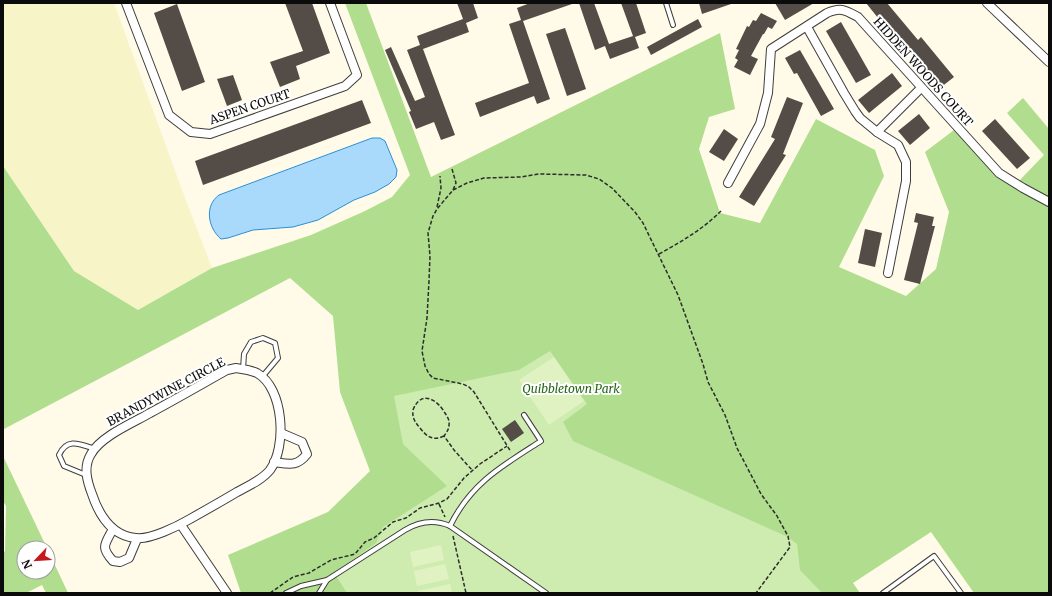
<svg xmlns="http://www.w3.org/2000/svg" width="1052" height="596" font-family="Merriweather,serif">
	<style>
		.farmland { fill: #f7f4c7 }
		.green { fill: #ceecb0 }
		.forest { fill: #b0de8e }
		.pitch { fill: #e1f2c2 }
		.water { fill: #a9dafb; stroke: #2b8fd7 }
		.building { fill: #544c46 }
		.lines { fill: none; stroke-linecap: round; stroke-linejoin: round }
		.lane-casing { stroke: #3e3e3e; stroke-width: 6 }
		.street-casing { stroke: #3e3e3e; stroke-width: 10 }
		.path { stroke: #2d2d2d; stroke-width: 1.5; stroke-dasharray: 4 2; stroke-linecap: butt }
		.lane { stroke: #fff; stroke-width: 4 }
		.street { stroke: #fff; stroke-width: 8 }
		.labels { text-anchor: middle; stroke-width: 4; stroke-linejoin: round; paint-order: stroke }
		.street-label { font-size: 12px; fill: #0b0b0b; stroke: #fff }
		.park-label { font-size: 12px; font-style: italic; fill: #266617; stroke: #fff }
	</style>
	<rect width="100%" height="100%" fill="#fffbe8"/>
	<polygon class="farmland" points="3,3 114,3 182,190 212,268 138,310 74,271 3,166"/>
	<polygon class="green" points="652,89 844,593 253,593 242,566 386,476 316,258"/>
	<g class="forest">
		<polygon points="345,3 366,3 431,177 720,33 735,109 709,117 699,149 720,213 760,223 816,119 875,150 884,176 839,267 906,296 936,269 949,212 925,152 958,127 1016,184 1044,155 1007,113 1023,98 1049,129 1049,593 974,593 931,532 853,583 860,593 822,593 800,570 797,544 788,537 573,441 563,422 587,404 550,351 519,370 394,396 403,444 447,486 383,527 376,543 334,573 347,593 241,593 228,555 328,512 370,471 340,392 333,316 290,278 4,429 3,432 3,166 74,271 138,310 212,268 311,235 365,211 392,197 410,175"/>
		<polygon points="3,456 47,548 24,548 24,572 48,572 48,550 68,593 46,593 42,585 26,593 3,593 3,553 5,551 6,506 3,501"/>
	</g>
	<g class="pitch">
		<polygon points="554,357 584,401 549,425 519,380"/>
		<polygon points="441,545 444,560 413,567 410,552"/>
		<polygon points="445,564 449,579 417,586 414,571"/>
		<polygon points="450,584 452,593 419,593 418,591"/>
	</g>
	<path class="water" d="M372,138h8l5,3 12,29 -1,7 -7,7 -14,8 -21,8 -36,20 -25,7 -40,3 -25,8 -7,1c-13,-11 -17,-33 -2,-44z"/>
	<g class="building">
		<polygon points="285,3 312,3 330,53 296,66 300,79 280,87 270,62 303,51"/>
		<polygon points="457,3 473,3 478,18 466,23 469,32 423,49 455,135 441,140 434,122 416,129 409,112 411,111 385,50 391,47 415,101 425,97 407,50 420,45 417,36 463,19"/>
		<polygon points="530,3 572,3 572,4 523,21 550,99 537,104 534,96 480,117 475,103 529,83 509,24 521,20 517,8"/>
		<polygon points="579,3 594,3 609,44 633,36 621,3 636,3 646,33 635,37 639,48 610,59 605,46 595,50"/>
		<polygon points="699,3 731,3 731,4 702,14"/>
		<polygon points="775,3 814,3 785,20"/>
		<polygon points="866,3 887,3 918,40 921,37 954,77 940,88 902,41 899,44"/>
		<polygon points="177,4 205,82 182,91 154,13"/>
		<polygon points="761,13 777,21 772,29 768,27 764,34 763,34 751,56 758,59 750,75 734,67 738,60 735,58 739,50 736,49 747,26 749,27 753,20 756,21"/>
		<polygon points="698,19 702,27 651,55 647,47"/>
		<polygon points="841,22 871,75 856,83 826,31"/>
		<polygon points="565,28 586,89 567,96 546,34"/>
		<polygon points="800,50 834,109 821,116 797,73 794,74 785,58"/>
		<polygon points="892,73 902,86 869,113 858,100"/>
		<polygon points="233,75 242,100 227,106 217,79"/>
		<polygon points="787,97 803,103 783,154 786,155 754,206 739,197 775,139 771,137"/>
		<polygon points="362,100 371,123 203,185 195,161"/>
		<polygon points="919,114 930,128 910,145 898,131"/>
		<polygon points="995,119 1030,158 1017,169 982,131"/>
		<polygon points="724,129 738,139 724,161 709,152"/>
		<polygon points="916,213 934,217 932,226 935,226 920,284 904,280 918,223 914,222"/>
		<polygon points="865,229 882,233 875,267 858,263"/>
		<polygon points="515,420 524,433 511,442 502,429"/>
	</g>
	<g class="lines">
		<defs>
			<g id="lane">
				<polyline points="666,3 673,25"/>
				<polyline points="243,369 244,354 251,342 263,338 275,343 278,358 262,377"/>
				<path d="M86,475l-22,-9 -5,-11c8,-18 21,-11 36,-6"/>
				<path d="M450,526c21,-43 52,-60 91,-85l-17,-26"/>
				<path d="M286,593l15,-7 26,-6 78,-50c15,-9 29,-11 45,-4l96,67"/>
				<polyline points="319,593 327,580"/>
				<polyline points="883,593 934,556 961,593"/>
			</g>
			<g id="street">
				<polyline points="126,3 169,115 191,132 210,134 345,86 357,75 330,3"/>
				<polyline points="987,3 1049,62"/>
				<polyline points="807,27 844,93 855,111 860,118 877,132 898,145 906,162 906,181 888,273"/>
				<polyline points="877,132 921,88"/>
				<path d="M728,183l32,-59 8,-31 3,-44 56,-36c14,-6 18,-3 31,4l141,156 24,15 26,14"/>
				<path d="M236,368c7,1 15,2 21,5 27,15 30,74 13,97 -8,10 -22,16 -33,22 -15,9 -31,18 -47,27 -12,7 -40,21 -54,19 -24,-2 -37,-23 -44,-44 -5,-13 -9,-27 -1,-40 10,-18 42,-31 59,-41 26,-14 52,-29 77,-43z"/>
				<path d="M274,462c15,2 23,5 33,-8l-5,-12 -21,-9"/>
				<polyline points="181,525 227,593"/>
				<path d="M113,529c-8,15 -13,18 0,32l7,1 9,-4 8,-19"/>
			</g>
		</defs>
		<use href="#lane" class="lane-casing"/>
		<use href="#street" class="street-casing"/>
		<g class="path">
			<polyline points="452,169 456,183 453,190 437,209 433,216 428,233 430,256 429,281 427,318 422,351 425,366 429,374 433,378 463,384 469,387 474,392 511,452"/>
			<polyline points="453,190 467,183 484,178 521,177 539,174 586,175 599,179 612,188 635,212 643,223 678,295 703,364 708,382 725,415 737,448 761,494 777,516 788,536 790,547 756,593"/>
			<polyline points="437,207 441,188 440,176"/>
			<path d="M659,254c22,-12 44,-25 62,-43"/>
			<path d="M444,436c-11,5 -17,1 -24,-8 -5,-6 -8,-10 -7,-18 7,-18 21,-13 30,0 3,5 7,9 6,15 0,4 -2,7 -5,11l10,14 18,20"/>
			<polyline points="439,504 445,517"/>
			<polyline points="453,536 466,593"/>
			<polyline points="270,593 293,577 309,573 331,560 355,554 365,542 374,538 393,522 406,518 420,508 439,503 447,499 464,478 480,464 507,446"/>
		</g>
		<use href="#lane" class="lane"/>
		<use href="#street" class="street"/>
	</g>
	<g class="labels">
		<g class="street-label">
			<text transform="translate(923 72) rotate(48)" y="4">HIDDEN WOODS COURT</text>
			<text transform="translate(250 107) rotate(-19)" y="4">ASPEN COURT</text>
			<text transform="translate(166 392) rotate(-28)" y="4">BRANDYWINE CIRCLE</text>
		</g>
		<g class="park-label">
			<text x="571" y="393">Quibbletown Park</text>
		</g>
	</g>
	<rect width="1052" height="596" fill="none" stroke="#0b0b0b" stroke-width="8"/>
	<g transform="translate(36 560) rotate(245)"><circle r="19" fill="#ffffff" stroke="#9d9d9d"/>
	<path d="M0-3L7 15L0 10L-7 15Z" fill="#c41a1e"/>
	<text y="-6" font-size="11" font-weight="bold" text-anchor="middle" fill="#0b0b0b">N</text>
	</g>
</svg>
